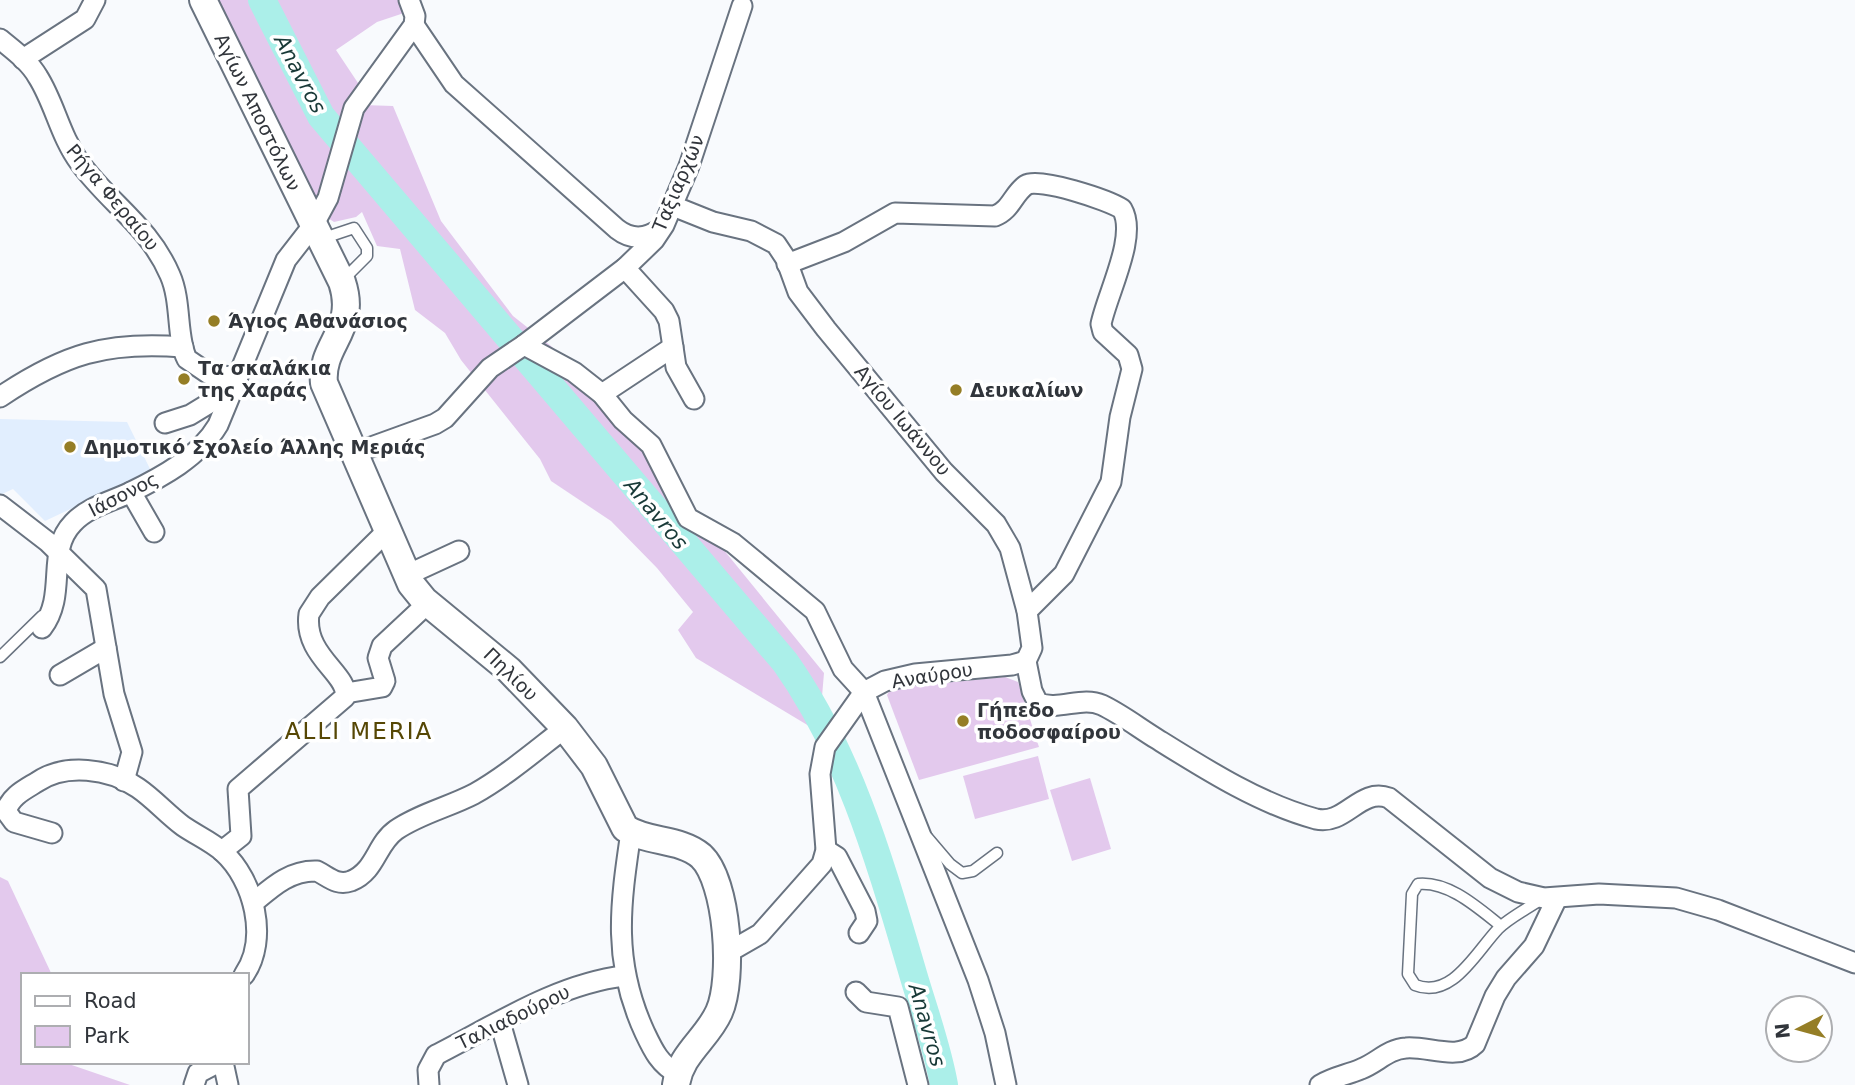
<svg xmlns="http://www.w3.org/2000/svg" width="1855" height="1085" font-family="'DejaVu Sans',sans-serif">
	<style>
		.built { fill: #e1eefe }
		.green { fill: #e3c9ed }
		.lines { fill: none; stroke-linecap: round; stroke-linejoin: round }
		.river { stroke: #abefe9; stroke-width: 28 }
		.lane-casing { stroke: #697380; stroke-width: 13 }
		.street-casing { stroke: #697380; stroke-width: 23 }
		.secondary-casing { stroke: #697380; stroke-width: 30 }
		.lane { stroke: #fff; stroke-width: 10 }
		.street { stroke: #fff; stroke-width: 19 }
		.secondary { stroke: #fff; stroke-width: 26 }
		.poi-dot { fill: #957e26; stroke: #fff; stroke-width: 2.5 }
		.labels { text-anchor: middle; stroke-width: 7; stroke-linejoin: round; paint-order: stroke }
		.street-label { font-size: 19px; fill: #31353b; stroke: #fff }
		.poi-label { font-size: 19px; font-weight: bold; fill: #31353b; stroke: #fff; text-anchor: start }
		.water-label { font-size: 21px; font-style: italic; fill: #183937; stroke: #fff }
		.quarter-label { font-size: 23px; letter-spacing: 2px; fill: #564704; stroke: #fff }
	</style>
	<rect width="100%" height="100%" fill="#f8fafd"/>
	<polygon class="built" points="0,419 127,422 151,471 45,521 13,489 0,495"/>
	<g class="green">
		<polygon points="213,0 401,0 404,13 377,22 336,50 358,83 355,95 363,105 393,106 441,221 513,316 551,346 591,387 824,673 819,732 696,658 678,630 693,612 657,568 611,521 551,481 540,459 461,360 445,333 415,310 400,249 377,246 362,212 356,217 334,222 328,218 299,169"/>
		<polygon points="1005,677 1018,682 1039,747 919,780 887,695 891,688"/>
		<polygon points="1038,756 1049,799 975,819 963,776"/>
		<polygon points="1090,778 1111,849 1072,861 1050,790"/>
		<polygon points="0,877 8,881 52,975 23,975 23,1062 63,1062 130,1085 0,1085"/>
	</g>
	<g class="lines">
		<path class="river" d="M262,0l59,116 464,546c64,90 95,200 126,305 11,39 26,78 33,118"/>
		<defs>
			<g id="lane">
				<polyline points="324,238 354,228 367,248 367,256 342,281"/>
				<polyline points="0,657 42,616"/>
				<polyline points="927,837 950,864 962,873 973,871 997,853"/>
				<path d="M1501,926c-23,-18 -52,-45 -83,-42l-6,10 -4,80 7,11c37,15 61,-33 83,-56 12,-12 31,-21 45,-31"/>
			</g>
			<g id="street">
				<path d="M414,25l40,59 163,145c14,11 29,11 44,-1"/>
				<path d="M0,39c13,11 29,22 38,38 17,27 22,59 42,86 30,41 69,63 90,112 12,27 6,63 17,84l22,15 28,4"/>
				<polyline points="23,59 85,19 95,0"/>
				<path d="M673,206l40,16 38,9 25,13 10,15 12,33 28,37 118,143 52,52 14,24 17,63 5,37 -6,13 6,30 6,12c21,8 44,-7 64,2 19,9 37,23 55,34 48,30 103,65 159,80 29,7 44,-32 73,-21l101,80 28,14 26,6 55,-4 77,4 42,12 137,53"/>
				<path d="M787,264l57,-22 51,-29 100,3c16,-6 18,-22 31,-31 13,-8 82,15 96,24 16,27 -15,85 -21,115l2,8 25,23 4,14 -12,48 -9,65 -47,92 -37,37"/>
				<polyline points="625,268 664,311 669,321 676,367 694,399"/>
				<polyline points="524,345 625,268 654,240 664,225 689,166 742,6"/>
				<polyline points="602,394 673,347"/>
				<path d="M0,397c64,-43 106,-56 183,-50"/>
				<polyline points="165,423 190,415 231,390"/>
				<polyline points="352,454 435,424 445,418 490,368 524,345 574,372 602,394 623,420 651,445 688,518 733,543 815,611 843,669 864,692 978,980 995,1033 1006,1085"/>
				<polyline points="131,492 154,532"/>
				<polyline points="0,505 48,542 96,589 114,694 132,752 124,781"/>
				<polyline points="407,575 459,551"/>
				<path d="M42,628c26,-34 3,-76 31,-105 15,-16 37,-21 56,-30 33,-16 70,-36 89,-68l68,-165 28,-36 14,-26 26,-90 60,-83 1,-9 -6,-16"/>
				<polyline points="60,675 106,648"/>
				<polyline points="346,693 382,687 385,681 378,658 382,646 428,603"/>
				<path d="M631,832c-11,74 -19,130 14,201 8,17 15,32 33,41"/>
				<path d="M52,833l-38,-11 -8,-11c5,-15 18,-21 31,-29 28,-19 72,-14 101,6 16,11 29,26 45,38 13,9 29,16 40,26 31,28 46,87 21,123"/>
				<polyline points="826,850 837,857 865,911 867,921 859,933"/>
				<path d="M222,851l19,-15 -3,-47 107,-92c5,-22 -42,-41 -36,-83l11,-17 66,-65"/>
				<path d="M253,903c19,-16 37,-33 64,-32 12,6 20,15 34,10 25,-10 25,-37 45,-51 23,-16 53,-23 78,-36 32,-18 61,-43 91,-66"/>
				<polyline points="727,953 760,934 822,864 826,850 820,774 825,747 864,692 885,681 915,674 1012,665 1026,661"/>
				<polyline points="856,992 866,1002 898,1007 918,1085"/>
				<polyline points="500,1022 518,1085"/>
				<polyline points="223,1062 228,1085"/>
				<polyline points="194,1085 198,1073 219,1062"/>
				<path d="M429,1085l-1,-15 8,-15c59,-30 121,-71 188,-79"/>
				<path d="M1320,1085c13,-8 27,-10 41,-16 16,-6 27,-20 45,-21 22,-2 52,13 69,-4l20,-48 11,-18 28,-32 23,-48"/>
			</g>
			<path id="secondary" d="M203,0l139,282c16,48 -22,62 -18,101l87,201 13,16 85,70 56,58 29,38 31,62c22,15 55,10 76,28 27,25 33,123 18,156 -12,27 -39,42 -43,73"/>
		</defs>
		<use href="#lane" class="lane-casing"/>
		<use href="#street" class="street-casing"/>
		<use href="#secondary" class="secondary-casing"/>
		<use href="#lane" class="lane"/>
		<use href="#street" class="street"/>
		<use href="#secondary" class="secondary"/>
	</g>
	<g class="poi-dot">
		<circle cx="214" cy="321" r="7"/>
		<circle cx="184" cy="379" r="7"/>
		<circle cx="956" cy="390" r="7"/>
		<circle cx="70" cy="447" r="7"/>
		<circle cx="963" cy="721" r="7"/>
	</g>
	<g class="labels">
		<g class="street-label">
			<text transform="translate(258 112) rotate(64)" y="7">Αγίων Αποστόλων</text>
			<text transform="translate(678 183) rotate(-67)" y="7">Ταξιαρχών</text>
			<text transform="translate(113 197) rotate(50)" y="7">Ρήγα Φεραίου</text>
			<text transform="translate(903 420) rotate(50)" y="7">Αγίου Ιωάννου</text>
			<text transform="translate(123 494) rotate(-27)" y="7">Ιάσονος</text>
			<text transform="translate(511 674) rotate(44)" y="7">Πηλίου</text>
			<text transform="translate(932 675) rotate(-9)" y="7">Αναύρου</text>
			<text transform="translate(513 1017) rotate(-26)" y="7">Ταλιαδούρου</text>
		</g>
		<g class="poi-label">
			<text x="228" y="328">Άγιος Αθανάσιος</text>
			<text x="198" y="375">Τα σκαλάκια<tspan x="198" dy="22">της Χαράς</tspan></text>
			<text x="970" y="397">Δευκαλίων</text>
			<text x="84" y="454">Δημοτικό Σχολείο Άλλης Μεριάς</text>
			<text x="977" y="717">Γήπεδο<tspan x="977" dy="22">ποδοσφαίρου</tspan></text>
		</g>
		<g class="water-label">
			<text transform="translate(300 74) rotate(62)" y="7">Anavros</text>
			<text transform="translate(656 514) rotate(50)" y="7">Anavros</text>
			<text transform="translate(927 1025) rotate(74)" y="7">Anavros</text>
		</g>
		<g class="quarter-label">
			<text x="359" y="739">ALLI MERIA</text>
		</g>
	</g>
	<rect x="21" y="973" width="228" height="91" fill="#ffffff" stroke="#adaeb1" stroke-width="2"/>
	<rect x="35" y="996" width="35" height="10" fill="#ffffff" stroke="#adaeb1" stroke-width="2"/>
	<text x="84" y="1008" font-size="21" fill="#31353b">Road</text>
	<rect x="35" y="1026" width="35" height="21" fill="#e3c9ed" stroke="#adaeb1" stroke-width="2"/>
	<text x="84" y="1043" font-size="21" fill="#31353b">Park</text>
	<g transform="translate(1799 1029) rotate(264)"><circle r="33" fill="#ffffff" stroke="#adaeb1" stroke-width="2"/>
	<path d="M0-5L12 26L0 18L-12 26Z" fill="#957e26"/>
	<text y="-10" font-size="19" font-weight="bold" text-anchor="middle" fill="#31353b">N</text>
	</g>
</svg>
